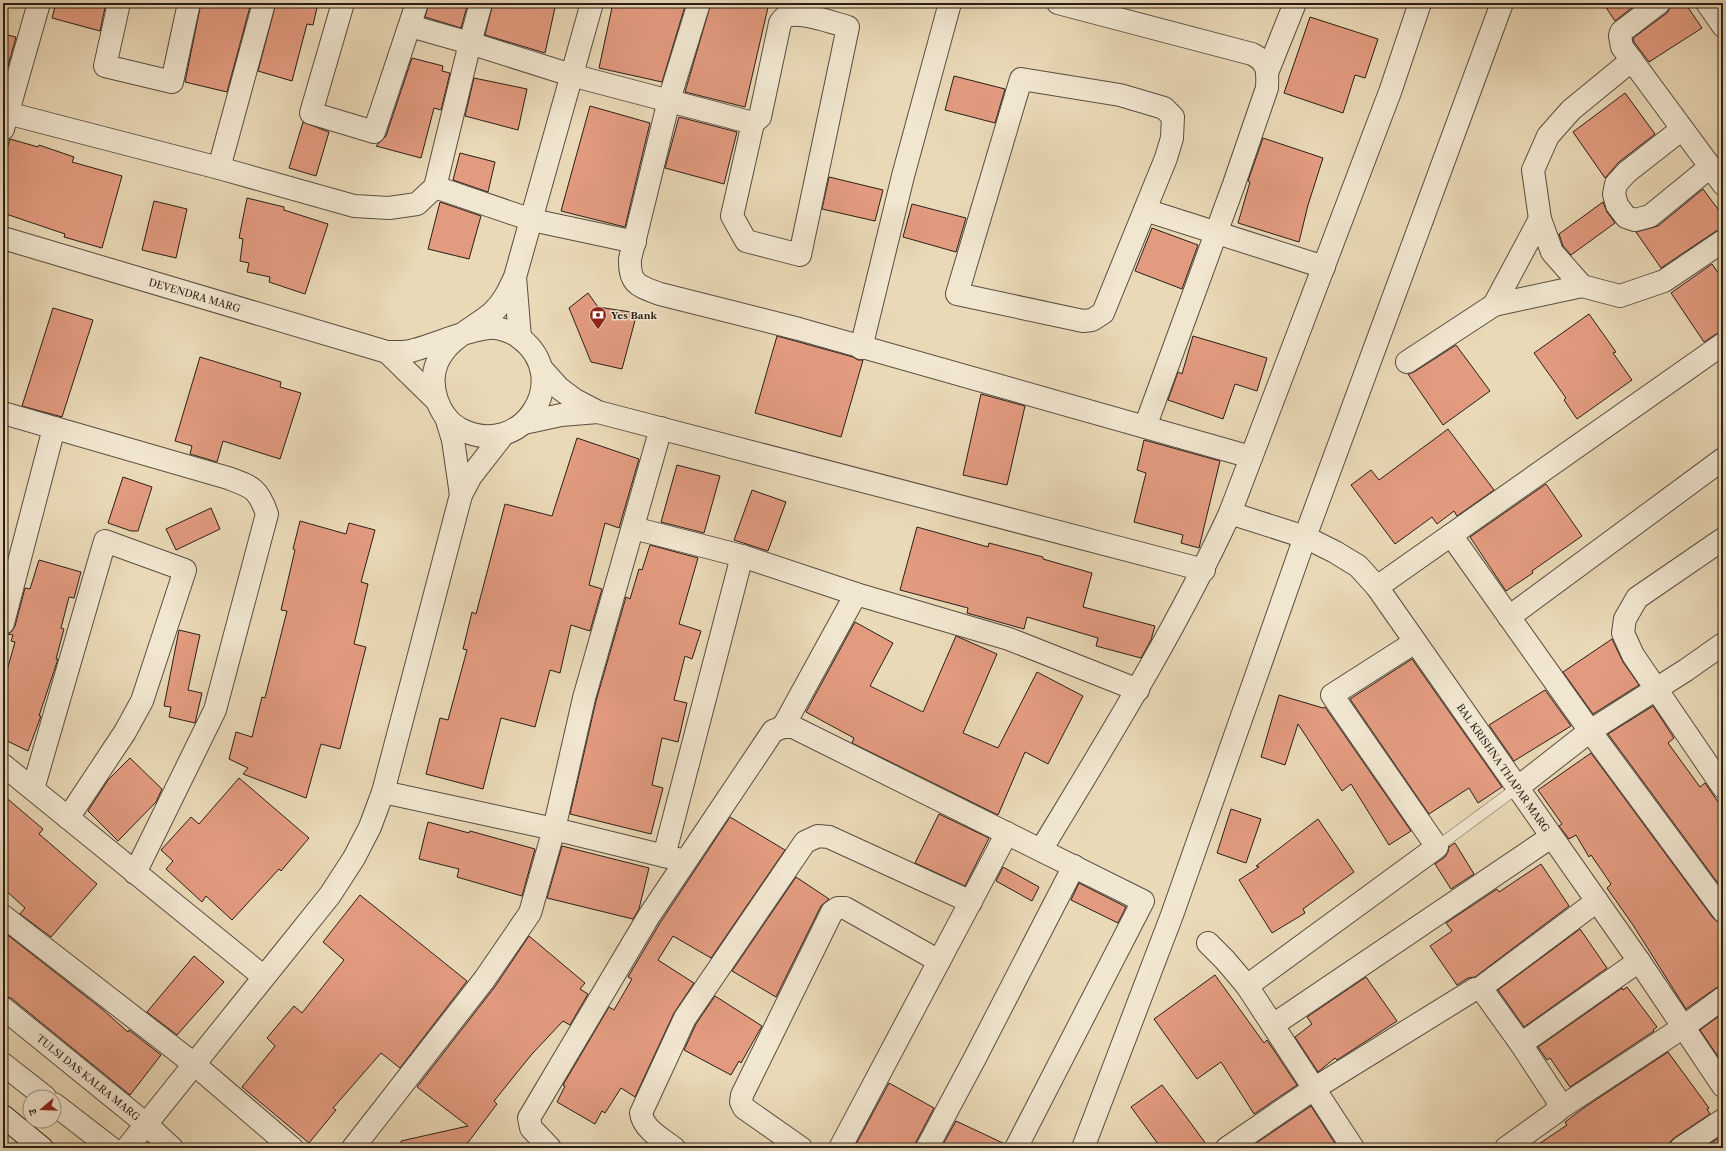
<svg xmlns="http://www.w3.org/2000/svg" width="1726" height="1151" font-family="'Libre Caslon Text','Noto Serif Devanagari',serif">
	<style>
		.building { fill: #e39b80; stroke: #291e18 }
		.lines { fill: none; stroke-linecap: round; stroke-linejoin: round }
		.service-casing { stroke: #594d40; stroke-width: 12 }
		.minor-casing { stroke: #594d40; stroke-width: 24 }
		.secondary-casing { stroke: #291e18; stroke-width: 24 }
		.service { stroke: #f1e6d0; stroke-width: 11 }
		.minor { stroke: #f1e6d0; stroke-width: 22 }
		.secondary { stroke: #f1e6d0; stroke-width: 22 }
		.labels { text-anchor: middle; stroke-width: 3; stroke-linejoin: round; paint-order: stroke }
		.street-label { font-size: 10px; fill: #291e18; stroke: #f1e6d0 }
		.poi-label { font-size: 10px; font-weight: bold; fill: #291e18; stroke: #f1e6d0; text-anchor: start }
	</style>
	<rect width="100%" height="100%" fill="#ead9b7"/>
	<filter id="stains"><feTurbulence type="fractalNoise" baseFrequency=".005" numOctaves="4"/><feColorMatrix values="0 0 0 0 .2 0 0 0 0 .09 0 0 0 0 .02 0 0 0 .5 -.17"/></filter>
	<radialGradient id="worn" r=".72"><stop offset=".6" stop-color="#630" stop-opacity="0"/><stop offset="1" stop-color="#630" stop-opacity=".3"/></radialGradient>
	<g class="building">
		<polygon points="56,3 106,3 100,31 52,18"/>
		<polygon points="201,3 251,3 227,92 185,82"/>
		<polygon points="276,3 318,3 313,25 307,24 292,81 258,71"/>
		<polygon points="429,3 468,3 461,28 425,17"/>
		<polygon points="493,3 556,3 545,53 485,35"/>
		<polygon points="613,3 686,3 662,82 599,68"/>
		<polygon points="711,3 769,3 745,107 685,92"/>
		<polygon points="1603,3 1638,3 1615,21"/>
		<polygon points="1671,3 1685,3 1702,28 1649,62 1634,42 1633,38 1667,13 1670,8"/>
		<polygon points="1310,17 1378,39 1365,78 1355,75 1343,113 1284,93"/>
		<polygon points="3,34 16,37 3,84"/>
		<polygon points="412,58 443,66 442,71 450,73 441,110 434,108 421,158 376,146 386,136"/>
		<polygon points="954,76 1005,89 995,123 945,110"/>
		<polygon points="474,78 527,89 518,130 465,116"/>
		<polygon points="1625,93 1655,134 1619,162 1605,178 1573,132"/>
		<polygon points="590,106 650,123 625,227 561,211"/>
		<polygon points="679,117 737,132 724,184 665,168"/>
		<polygon points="303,122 329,132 316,176 289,168"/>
		<polygon points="1263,138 1323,158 1308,205 1299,242 1238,223 1250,182 1248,181"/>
		<polygon points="10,139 38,147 39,145 74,157 72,162 122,176 102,248 64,237 65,234 3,213 3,162"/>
		<polygon points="460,153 495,162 488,192 453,180"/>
		<polygon points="829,177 883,190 875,221 822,209"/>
		<polygon points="1703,189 1723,216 1723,229 1716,231 1661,268 1636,232 1658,226"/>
		<polygon points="247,198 284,207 284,210 328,224 305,294 269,282 270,277 247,272 249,263 240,261 243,239 239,238"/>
		<polygon points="154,201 187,209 176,258 142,250"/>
		<polygon points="440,202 481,216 469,259 428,249"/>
		<polygon points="1603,202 1607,212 1615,223 1571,255 1563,246 1559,234"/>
		<polygon points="912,204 966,218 956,252 903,237"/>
		<polygon points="1152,228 1198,245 1182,289 1135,271"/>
		<polygon points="1712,264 1723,280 1723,332 1716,334 1704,342 1671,293"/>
		<polygon points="588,293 598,307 637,313 622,369 591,362 569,308"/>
		<polygon points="53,308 93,320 62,417 22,406"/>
		<polygon points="1589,314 1616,352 1613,353 1632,380 1577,419 1564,400 1566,398 1534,353"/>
		<polygon points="777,336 853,357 858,360 863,360 841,437 755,413"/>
		<polygon points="1193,336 1267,358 1257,391 1235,384 1223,419 1168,400 1178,372 1182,374"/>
		<polygon points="1456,345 1490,391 1443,425 1408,374 1414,372"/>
		<polygon points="200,357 281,382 280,387 301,393 280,459 223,441 217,462 190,454 192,446 175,441"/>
		<polygon points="981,394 1025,406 1007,485 963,475"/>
		<polygon points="1448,429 1494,490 1457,516 1454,511 1437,524 1432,517 1395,544 1351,485 1371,470 1379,480"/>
		<polygon points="577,438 639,459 619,528 605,523 589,585 602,589 590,631 571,625 560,673 550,670 535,727 501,718 483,789 426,774 440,718 448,720 467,650 463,649 472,612 476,614 505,504 552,516"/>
		<polygon points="1144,440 1220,461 1199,548 1181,543 1183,535 1134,522 1146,473 1137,470"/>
		<polygon points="677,465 720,476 704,533 661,522"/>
		<polygon points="123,477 152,487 138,531 131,531 108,523"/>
		<polygon points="1546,484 1582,536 1532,571 1533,573 1506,591 1470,537"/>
		<polygon points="752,490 786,502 768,551 734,540"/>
		<polygon points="211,508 220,529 176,550 166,529"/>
		<polygon points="300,521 346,534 349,523 375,530 361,582 368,584 354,644 366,647 340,749 321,744 306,798 243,774 248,768 229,759 236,732 252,737 262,697 265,698 287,611 281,610 295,550 293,549"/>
		<polygon points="917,527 988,547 989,543 1043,557 1043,559 1092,573 1083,607 1155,626 1151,640 1141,658 1096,646 1098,638 1027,617 1024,629 967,613 968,608 900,590"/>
		<polygon points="650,545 698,558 679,624 701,631 692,659 685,656 674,700 687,703 678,742 662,738 652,785 663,788 651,834 570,814 596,701 626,597 630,599 639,569 642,570"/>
		<polygon points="39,560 81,572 74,598 69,597 61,628 64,629 56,659 58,659 39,716 41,716 28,751 3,739 3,673 6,674 15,642 11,641 13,635 8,634 12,631 15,626 25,588 30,589"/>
		<polygon points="855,622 893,643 870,686 923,712 956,636 997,654 963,733 998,748 1037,672 1083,696 1048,764 1025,752 998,815 852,743 854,738 806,712"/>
		<polygon points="179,630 200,635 188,690 202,693 195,723 169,717 171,707 164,706"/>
		<polygon points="1612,639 1623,662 1639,685 1593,714 1563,672"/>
		<polygon points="1412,659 1502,787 1478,803 1469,788 1429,814 1350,699"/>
		<polygon points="1545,690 1571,726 1514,761 1489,725"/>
		<polygon points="1279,695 1323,708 1325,707 1411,831 1389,845 1351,784 1342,791 1298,724 1285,765 1261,757"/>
		<polygon points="1653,706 1674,738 1668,743 1700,787 1705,783 1723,809 1723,890 1608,734"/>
		<polygon points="1591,753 1713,918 1718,922 1723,923 1723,986 1716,988 1686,1009 1633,925 1607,888 1611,884 1591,855 1589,857 1576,835 1569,839 1559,826 1562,824 1538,790"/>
		<polygon points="130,758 162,789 156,802 118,841 88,811 108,780"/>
		<polygon points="239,778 309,838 281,871 279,869 232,920 206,896 202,902 166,869 173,861 161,850 191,817 199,824"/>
		<polygon points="3,795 43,829 39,834 97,884 51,937 20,914 25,908 3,888"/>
		<polygon points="1231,809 1261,819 1246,863 1217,853"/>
		<polygon points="939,814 989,838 965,886 915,863"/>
		<polygon points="730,817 785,850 711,958 673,936 658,960 694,983 674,1013 635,1097 621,1088 605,1113 602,1111 595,1124 557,1102 565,1086 563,1085 609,1007 614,1010 632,979 628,977 660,923"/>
		<polygon points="1318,819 1354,872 1303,909 1305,913 1272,933 1239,880 1259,867 1256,866"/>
		<polygon points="428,822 469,833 470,831 535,849 522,896 457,877 459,869 419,859"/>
		<polygon points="1455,843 1474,874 1451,889 1435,864 1445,857 1448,852 1449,847"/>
		<polygon points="562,846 649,868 639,909 633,919 547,898"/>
		<polygon points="1541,864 1569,906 1475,977 1468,978 1457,985 1430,946 1452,931 1446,923 1497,889 1499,892"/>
		<polygon points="1003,867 1039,887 1032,901 996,881"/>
		<polygon points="796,877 829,899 821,906 776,997 732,971"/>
		<polygon points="1079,883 1126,907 1118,923 1071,900"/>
		<polygon points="360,895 467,981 400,1068 381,1053 333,1108 336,1110 309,1143 242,1087 275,1046 267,1038 294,1006 302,1013 344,960 323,942"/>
		<polygon points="1580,929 1607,968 1524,1027 1498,990"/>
		<polygon points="5,933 102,1009 128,1032 129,1030 161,1055 130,1095 11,998 3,996 3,935"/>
		<polygon points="529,936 585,983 580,989 588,994 570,1025 563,1021 532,1054 494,1101 497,1104 466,1145 453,1148 402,1148 401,1141 468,1126 417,1087 494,988"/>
		<polygon points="194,956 224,982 177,1035 147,1012"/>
		<polygon points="1215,975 1264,1043 1267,1040 1297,1085 1254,1114 1221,1062 1197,1079 1154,1019"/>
		<polygon points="1366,977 1397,1021 1337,1060 1335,1058 1318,1072 1295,1037 1312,1024 1307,1017"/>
		<polygon points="1627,987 1657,1027 1653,1030 1654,1031 1570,1087 1550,1058 1547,1060 1538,1047 1622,988 1623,990"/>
		<polygon points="715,996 762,1026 741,1063 739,1061 731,1075 684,1050 696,1024"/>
		<polygon points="1723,1013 1723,1064 1700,1030"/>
		<polygon points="1668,1052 1709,1108 1707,1109 1710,1114 1674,1138 1670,1142 1669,1148 1533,1148 1567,1125 1565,1122 1585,1107"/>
		<polygon points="889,1083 934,1108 916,1142 915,1148 854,1148"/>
		<polygon points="1162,1085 1184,1114 1209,1148 1161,1148 1131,1107"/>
		<polygon points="1311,1106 1338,1148 1249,1148"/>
		<polygon points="956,1121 1005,1144 1004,1148 941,1148"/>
		<polygon points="1723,1135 1723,1148 1704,1148"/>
	</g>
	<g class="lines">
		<defs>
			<polyline id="service" points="1437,847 1517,788"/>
			<g id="minor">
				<polyline points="119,3 105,66 172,82 189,3"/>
				<polyline points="343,3 311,113 374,132 417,3"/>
				<path d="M699,3l-30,97 -39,159c-1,26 9,27 30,35l139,35 452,128"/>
				<path d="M1058,3l194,51c16,8 16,17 15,34l-33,96 -89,243"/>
				<polyline points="1659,3 1621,32 1620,36 1622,47 1723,184"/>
				<polyline points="1707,3 1723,26"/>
				<path d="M410,26l60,17 101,32 182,48 7,-6 20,-94c3,-5 6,-8 12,-8 14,-2 42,8 56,12l-48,228 -54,-14 -14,-25 21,-93"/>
				<polyline points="1632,60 1571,110 1548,136 1533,170 1540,219 1552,252 1582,286 1620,296 1664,281 1723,241"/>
				<polyline points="1267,73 1295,3"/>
				<polygon points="1021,79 1120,95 1164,108 1173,117 1172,138 1166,158 1103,313 1092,320 1083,321 957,294"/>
				<polyline points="3,112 219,168 354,206 389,208 417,204 435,187 470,43 481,3"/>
				<polyline points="3,129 39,3"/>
				<polyline points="1682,129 1627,172 1616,184 1614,194 1617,205 1626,217 1635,220 1650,216 1710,167"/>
				<polyline points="219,168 264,3"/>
				<polyline points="435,187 532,220 635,242"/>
				<polyline points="1145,210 1324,267"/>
				<polyline points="1540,219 1494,305 1582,286"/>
				<path id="s1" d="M3,238l384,114c8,0 18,1 27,-2 23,-6 52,-20 75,-22 9,-1 24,4 31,10 54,41 2,123 -60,91 -22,-12 -32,-44 -23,-66 11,-25 36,-34 55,-50 11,-10 17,-23 23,-36l77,-274"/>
				<polyline points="515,277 520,338"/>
				<polyline points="861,348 903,176 950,3"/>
				<polyline points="387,352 436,400"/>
				<polyline points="1407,362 1494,305"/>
				<polyline points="541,368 559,388 575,400 598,412 1204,570"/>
				<path d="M3,413l225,65c24,9 30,10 39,36l-52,196 -80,163"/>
				<polyline points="446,417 453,440 461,495"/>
				<polyline points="524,423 561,415 598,412"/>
				<path id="s2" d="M1230,513l75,24 30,15 23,14 19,21 262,374 84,125"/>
				<polyline points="633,528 742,556 856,594 1009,639 1138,690"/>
				<polyline points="1451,535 1590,731 1723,911"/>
				<polyline points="1723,539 1637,598 1625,619 1623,633 1633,655 1723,787"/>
				<polyline points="1377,587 1723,344"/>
				<polyline points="1509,617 1723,459"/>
				<polyline points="3,623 54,428"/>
				<polyline points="783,727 856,594"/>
				<polyline points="3,765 264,977"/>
				<polyline points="1517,788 1590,731 1686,670 1723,644"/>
				<polyline points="33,789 105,541 185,570 142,701 125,732 68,818"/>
				<polyline points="383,792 554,829 685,861"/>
				<path d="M1041,850c67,-111 135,-220 189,-337l160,-421 30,-89"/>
				<polyline points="664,856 742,556"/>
				<polyline points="3,916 194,1064 292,1148"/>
				<polyline points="1208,943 1225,960 1247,986 1353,1148"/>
				<polyline points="1247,986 1437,847 1332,695 1415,642"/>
				<polyline points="1479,989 1597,901"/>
				<path id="s3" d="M3,1008l143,116 26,24"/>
				<polyline points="1273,1025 1551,837"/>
				<polyline points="3,1064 45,1097"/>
				<polyline points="54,1104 111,1148"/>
				<polyline points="1559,1109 1682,1028 1723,998"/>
				<polyline points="127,1148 330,895 354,858 370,827 383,792 461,495 471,476 503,435"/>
				<polyline points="353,1148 484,980 530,913 554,829 584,698 661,428"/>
				<polyline points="550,1148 531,1128 529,1118 649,916 773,731 783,727 793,727 1143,901 1016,1148"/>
				<path d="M674,1148c-12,-9 -31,-19 -33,-35l44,-95 120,-176 13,-6 11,1 142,65"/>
				<polyline points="801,1148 744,1108 741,1102 742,1095 832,912 838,908 845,908 939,961"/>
				<polyline points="840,1148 1007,833"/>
				<polyline points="927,1148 975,1058 1074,866"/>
				<polyline points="1083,1148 1172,915 1305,537 1502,3"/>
				<polyline points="1227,1148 1315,1088 1475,989 1479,989 1483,991 1521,1044"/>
				<polyline points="1506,1148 1556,1112 1559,1109 1557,1099 1521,1044 1639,961"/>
				<polyline points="1681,1148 1723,1120"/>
			</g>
			<polyline id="secondary" points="3,1116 42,1148"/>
		</defs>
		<use href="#service" class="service-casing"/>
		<use href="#minor" class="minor-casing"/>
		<use href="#secondary" class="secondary-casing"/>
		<use href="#service" class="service"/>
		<use href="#minor" class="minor"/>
		<use href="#secondary" class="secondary"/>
	</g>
	<defs>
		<symbol id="bank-pin" viewBox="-11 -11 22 30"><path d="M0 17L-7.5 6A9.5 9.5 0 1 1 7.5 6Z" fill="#8f2418" stroke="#f1e6d0"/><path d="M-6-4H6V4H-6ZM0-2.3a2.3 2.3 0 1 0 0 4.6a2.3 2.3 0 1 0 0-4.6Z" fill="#fff"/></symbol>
	</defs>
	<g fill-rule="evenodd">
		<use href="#bank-pin" x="588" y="305" width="20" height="27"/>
	</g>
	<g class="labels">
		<g class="street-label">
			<text dy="4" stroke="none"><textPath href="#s1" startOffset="200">DEVENDRA MARG</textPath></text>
			<text dy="4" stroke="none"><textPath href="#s2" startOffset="388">BAL KRISHNA THAPAR MARG</textPath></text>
			<text dy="4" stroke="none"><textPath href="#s3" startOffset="110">TULSI DAS KALRA MARG</textPath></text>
		</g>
		<g class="poi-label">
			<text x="611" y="319">Yes Bank</text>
		</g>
	</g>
	<rect width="1726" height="1151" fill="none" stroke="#ead9b7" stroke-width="16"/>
	<rect x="4" y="4" width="1718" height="1143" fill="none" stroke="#291e18" stroke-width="2"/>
	<rect x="8" y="8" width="1710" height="1135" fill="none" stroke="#291e18"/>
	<g transform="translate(42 1109) rotate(251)"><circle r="19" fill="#f1e6d0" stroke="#a19686"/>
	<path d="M0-3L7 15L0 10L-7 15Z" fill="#8f2418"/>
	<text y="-6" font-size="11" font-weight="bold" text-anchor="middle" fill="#291e18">उ</text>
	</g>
	<rect width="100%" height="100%" filter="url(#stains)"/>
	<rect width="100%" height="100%" fill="url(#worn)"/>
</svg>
